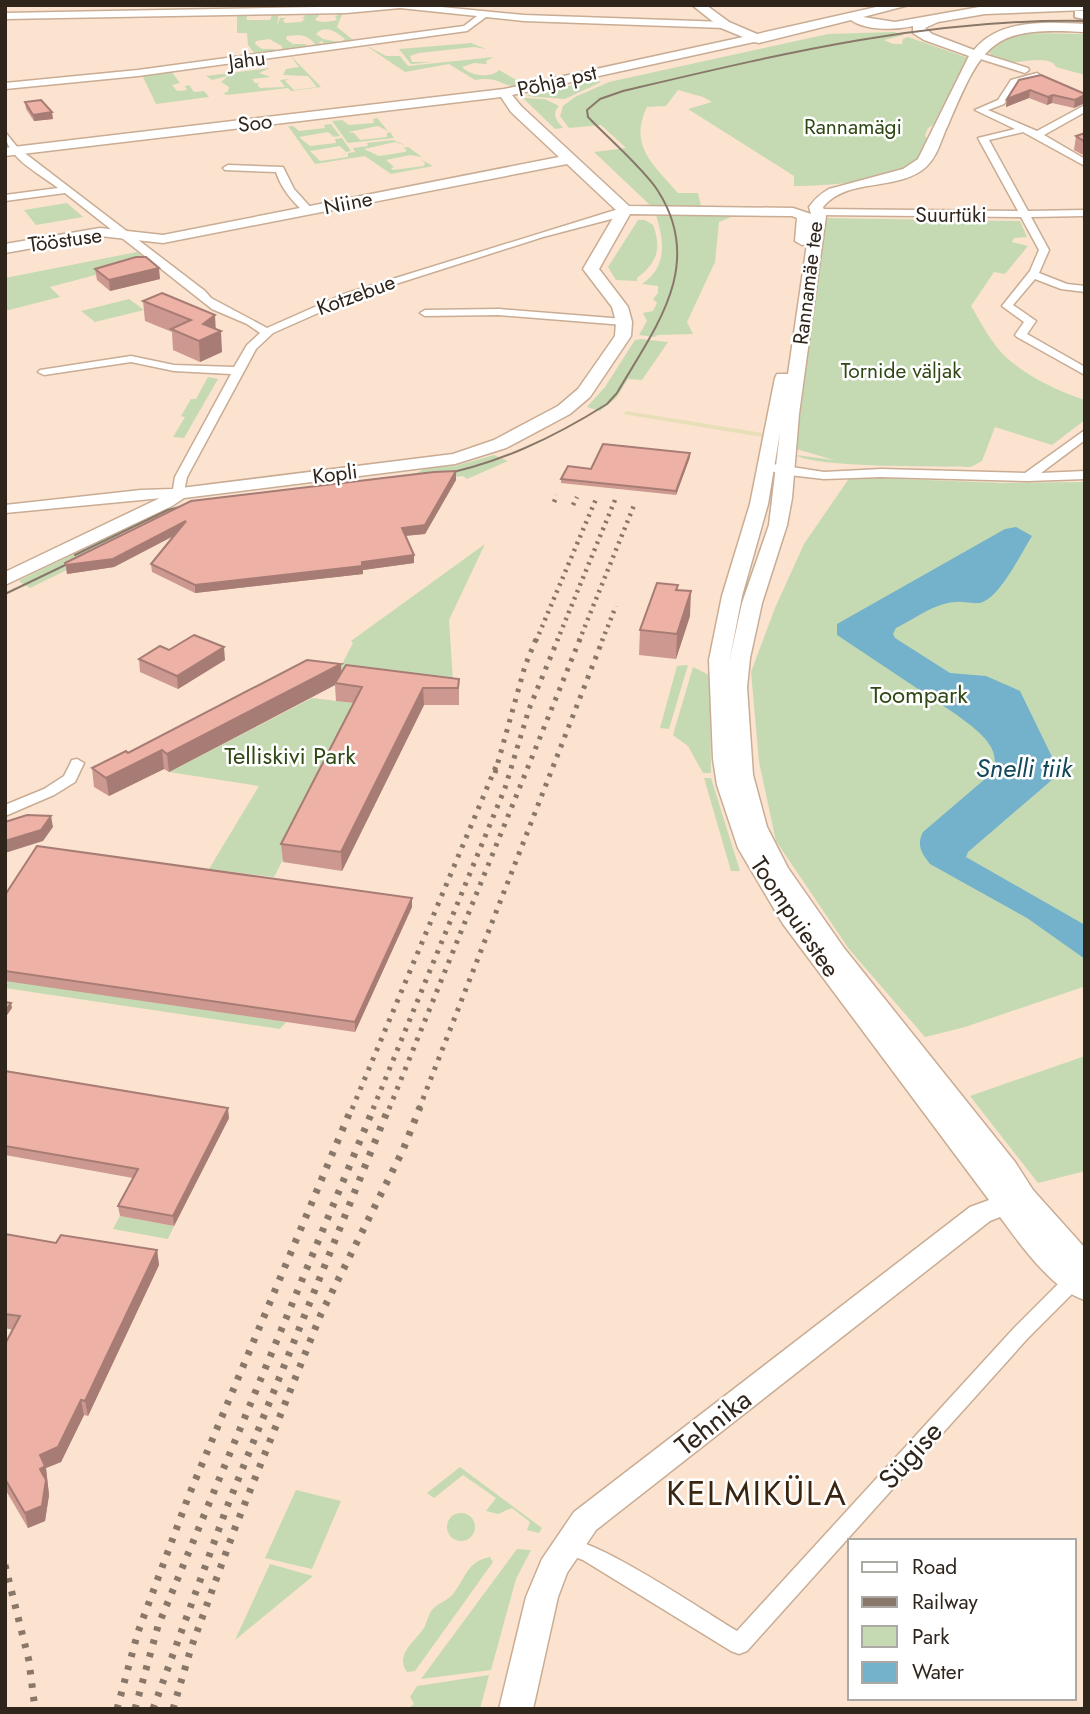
<svg xmlns="http://www.w3.org/2000/svg" width="1090" height="1714" font-family="Jost,sans-serif">
	<style>
		.green { fill: #c5dab3 }
		.sand { fill: #e8deb9 }
		.water { fill: #74b1ca }
		.lines { fill: none; stroke-linecap: round; stroke-linejoin: round }
		.street-casing { stroke: #c9ac94; stroke-width: 3 }
		.secondary-casing { stroke: #c9ac94; stroke-width: 3 }
		.primary-casing { stroke: #c9ac94; stroke-width: 4 }
		.street { fill: #fff; fill-rule: evenodd }
		.secondary { fill: #fff; fill-rule: evenodd }
		.primary { fill: #fff; fill-rule: evenodd }
		.tram { stroke: #89786a; stroke-width: 2 }
		.rail-far2 { stroke: #89786a; stroke-width: 4.5; stroke-dasharray: 2.5 5; stroke-linecap: butt }
		.rail-far1 { stroke: #89786a; stroke-width: 5; stroke-dasharray: 3.5 7; stroke-linecap: butt }
		.rail { stroke: #89786a; stroke-width: 7; stroke-dasharray: 4.5 9; stroke-linecap: butt }
		.wall { fill: #cc988f }
		.shaded-wall { fill: #a67c74 }
		.building { fill: #edb1a6; stroke: #a67c74; stroke-width: 2 }
		.labels { text-anchor: middle; stroke-width: 5; stroke-linejoin: round; paint-order: stroke }
		.far-street-label { font-size: 21px; fill: #30251b; stroke: #fff }
		.far-park-label { font-size: 21px; fill: #304814; stroke: #fff }
		.park-label { font-size: 24px; fill: #304814; stroke: #fff }
		.street-label { font-size: 24px; fill: #30251b; stroke: #fff }
		.water-label { font-size: 26px; font-style: italic; fill: #134859; stroke: #fff }
		.near-street-label { font-size: 28px; fill: #30251b; stroke: #fff }
		.near-quarter-label { font-size: 33px; letter-spacing: 2px; fill: #3b250f; stroke: #fff }
	</style>
	<rect width="100%" height="100%" fill="#fbe3cf"/>
	<g class="green">
		<path d="M237,12l9,1 1,7h23l3,-7h6l-2,12 3,-7h6l-3,2 2,3 16,-1 4,-3 -3,-1 3,-2 -2,-3 16,2 -4,5c6,3 15,2 22,0l-2,-4h3l-3,-3 8,-1 -6,15 16,13 -11,1 3,-2c-9,-7 -20,-15 -29,-5l7,5 16,3 -15,2 -2,-3 -4,1 5,2 -12,1 4,-1c-7,-9 -14,-10 -28,-8l-1,3 7,5h12l2,2 -25,4v-4l-13,-7 -13,2 -1,3 7,5h12l3,2 -22,3 -7,-9 -1,-12h-10z"/>
		<path d="M894,32l10,3 -20,5 9,4h9l1,-5 5,-2 60,21 -35,67 -5,3 -3,8 3,4c-3,10 -6,17 -14,24 -23,18 -90,22 -120,22v-10l-106,-67 24,-7 -9,-5 -25,-7 -12,16 -19,1c-19,39 7,58 31,86h20l3,13h-50l-57,-54 32,-4 -25,-23 -32,3 -9,-12 3,-10 12,-9 34,-15 219,-48z"/>
		<path d="M1025,33l60,1v41l-29,-8 -3,-4c-21,-10 -50,11 -65,-12l15,-11z"/>
		<polygon points="471,43 486,49 474,47 419,53 410,56 412,62 432,62 411,64 399,49"/>
		<path d="M365,45l21,11h14l8,10 86,-9 -8,4 1,3 -13,-1 -12,4c10,10 30,11 37,3l26,15c-24,5 -23,-10 -50,-5l-26,-16 -44,8z"/>
		<polygon points="290,55 321,87 291,91 288,88 227,95 223,93 228,92 229,87 221,82 228,76 212,80 206,76 270,68 259,73 271,77 252,79 255,83 260,83 257,84 260,88 285,87 280,80 289,79 285,81 294,90 317,87 308,76 283,75 286,69 299,67"/>
		<polygon points="171,71 180,83 172,85 177,91 187,90 185,86 189,85 194,92 204,91 209,97 156,104 142,75"/>
		<polygon points="595,80 601,82 565,99 525,96"/>
		<path d="M523,98l22,1 14,7c-8,8 -2,15 4,22l-8,1z"/>
		<polygon points="377,118 388,131 378,126 348,132 354,133 360,140 387,137 387,133 390,132 394,138 348,143 332,121 342,120 349,125 374,123 373,119"/>
		<polygon points="331,124 340,136 334,137 328,132 299,137 310,146 336,143 335,139 342,138 351,151 346,152 340,146 310,151 320,161 348,157 348,153 355,152 353,148 368,146 367,143 393,140 405,145 395,142 364,149 379,156 405,152 407,150 403,148 408,147 422,157 410,155 386,160 394,167 391,168 393,170 424,166 425,163 422,160 433,166 391,174 365,156 315,164 288,126 293,126 299,131 325,128 324,125"/>
		<polygon points="67,203 83,217 36,225 24,210"/>
		<path d="M656,215l99,1 -24,1 -12,5 -4,40 -28,60 6,12 -36,1 -2,2 -16,-2 8,-14 -4,-8 10,-2 4,-8 -4,-4 5,-6v-7l-16,-2c26,-18 22,-43 14,-69z"/>
		<path d="M824,218l196,3 7,16 -13,1 -2,4 16,4 -23,28 -11,-2 -23,34c11,18 21,39 37,53 22,19 50,32 77,41v20l-33,25 -57,-18 -13,34 -11,6c-32,-1 -157,1 -175,-12l38,5 -38,-11z"/>
		<path d="M638,220h7l8,5c9,24 4,38 -16,53v3l-21,-1 -8,-13z"/>
		<polygon points="137,252 148,261 50,287 60,297 5,311 5,278"/>
		<polygon points="129,299 144,310 95,322 81,311"/>
		<polygon points="641,339 668,342 642,380 628,379 616,398 600,411 587,407 605,387 635,340"/>
		<polygon points="208,377 218,379 184,438 173,437 185,417 181,416 191,399 196,399"/>
		<polygon points="494,455 508,461 467,479 463,476 434,479 192,509 186,503 416,473 427,468 455,466"/>
		<polygon points="850,477 1003,483 1085,482 1085,989 1083,987 965,1027 925,1037 849,949 776,841 759,762 751,672 775,608 804,544"/>
		<polygon points="117,533 130,539 30,588 20,582 20,580"/>
		<polygon points="485,544 449,620 454,696 441,683 339,670 353,643 351,641"/>
		<polygon points="688,665 669,729 660,728 677,666"/>
		<polygon points="693,667 707,674 710,678 711,773 703,773 688,746 673,735"/>
		<polygon points="312,698 363,704 274,877 209,869 259,786 169,772"/>
		<polygon points="704,778 711,778 740,871 731,871"/>
		<polygon points="5,980 286,1022 280,1029 5,988"/>
		<polygon points="1085,1056 1085,1171 1038,1183 970,1096"/>
		<polygon points="120,1216 174,1226 168,1239 113,1229"/>
		<polygon points="460,1467 542,1528 539,1533 527,1530 530,1522 512,1508 498,1514 486,1511 496,1498 463,1475 434,1498 427,1493"/>
		<polygon points="296,1490 341,1501 312,1569 265,1558"/>
		<circle cx="461" cy="1527" r="14"/>
		<polygon points="517,1549 531,1550 516,1579 491,1670 421,1679"/>
		<path d="M490,1557l3,5 -78,109 -8,1c-13,-19 10,-31 18,-46 3,-7 4,-14 10,-19 6,-5 13,-7 18,-13 13,-16 14,-33 37,-37z"/>
		<polygon points="270,1564 313,1576 235,1640"/>
		<polygon points="489,1675 480,1709 409,1708 414,1704 410,1697 417,1686"/>
	</g>
	<polygon class="sand" points="626,411 763,433 762,437 623,414"/>
	<path class="water" d="M1016,527l16,9c-10,16 -31,59 -49,66 -8,3 -18,-1 -27,0 -22,1 -41,17 -60,26l-3,6 2,4 55,35 36,3 34,15 36,74 -3,14 -85,73 -2,5 119,68v34l-58,-41 -97,-54c-8,-10 -14,-19 -7,-32l69,-59c12,-26 -17,-44 -35,-58l-120,-80v-11l168,-95z"/>
	<g class="lines">
		<defs>
			<g id="street">
				<polygon points="421,5 524,15 725,22 729,25 725,28 524,21 486,17 467,31 138,76 5,89 5,83 138,70 464,26 477,16 400,8 346,13 5,19 5,13"/>
				<polygon points="977,52 1028,68 1029,70 1025,73 974,57 973,55"/>
				<polygon points="1037,73 1041,76 1040,78 1017,84 1004,104 988,110 1037,131 1085,105 1085,112 1044,135 1085,159 1085,166 1023,132 989,140 1028,211 1085,210 1085,216 1031,217 1049,250 1039,273 1067,284 1085,286 1085,292 1061,289 1035,279 1013,305 1036,321 1027,334 1085,367 1085,375 1017,337 1015,335 1024,322 1002,306 1030,271 1039,250 1021,217 818,215 813,212 818,209 1018,211 978,138 1015,129 975,110 998,100 1011,80"/>
				<path d="M5,132l13,16 187,143 6,7 56,30 77,-34 281,-87 5,3 -11,7 -76,20 -191,61 -79,35 -17,16 -69,128 -4,19 -178,17v-8l136,-15 32,-1 2,-12 56,-103 -57,-3 -43,-9 -87,13 -6,-3 2,-2 91,-14 43,9 60,2 13,-22 13,-12 -13,-9 -35,-15 -147,-116 -60,8v-6l53,-7c-18,-14 -53,-31 -53,-56z"/>
				<path d="M228,165l55,2 11,22 19,21 -9,2c-12,-11 -23,-24 -28,-40l-51,-2 -2,-2z"/>
				<polygon points="499,309 624,319 630,322 624,325 499,315 425,316 420,313 425,310"/>
				<polygon points="1085,430 1085,440 1041,473 1085,471 1085,479 1028,481 881,477 824,479 780,474 760,467 766,463 824,472 881,469 1025,473"/>
				<polygon points="77,759 84,763 75,782 54,795 5,816 5,805 44,789 64,776 72,760"/>
				<path d="M1078,1269l7,2v10l-57,57 -281,313 -8,3 -8,-3 -148,-91 -24,-9 -3,-6 3,-6c26,-9 149,75 178,92l277,-303 57,-57z"/>
			</g>
			<path id="secondary" d="M692,5h14l23,17 28,12 128,-29h24l-46,12 32,5 90,-16 100,-1v5l-100,4 -47,8 -13,6 7,6 42,16c26,-32 75,-28 111,-26v8c-94,-6 -102,11 -137,93 -7,14 -10,31 -22,42 -28,25 -79,10 -103,40l3,9 -27,198 -7,84 -5,27 -25,78 -12,55 -3,29 6,88 14,52 21,41 56,80 171,214 18,28 52,58v52c-33,-10 -65,-56 -85,-83l-10,4 -394,309 -29,43 -9,24 -25,112h-34l27,-112 16,-38 32,-47 396,-305 19,-7 -206,-276 -45,-76 -21,-63 -4,-26 -4,-99 13,-64 28,-92 25,-126 2,-4h11l19,-130 -5,1 -7,-4 2,-23 -5,-2 -162,-2 -31,55 29,38 4,15 -1,14 -41,61 -20,17 -64,34 -51,16 -271,34 -12,8 -167,79v-13l155,-74 13,-9 280,-35 41,-14 64,-34 20,-17 37,-53 1,-14 -4,-15 -29,-38 34,-58 -50,-47 -404,79 -63,-7 -95,17v-9l95,-16 63,7 396,-78 -48,-45 -10,-15 -496,59v-8l499,-59 239,-52 -22,-9zM851,20c15,11 44,10 62,6v7l11,7 45,16 -51,103 -15,10 -74,20c-9,5 -14,10 -20,18l2,7 -18,-6 -164,-2 -108,-100 -9,-11 242,-53 5,1zM780,432l-11,93 -27,78 -13,60 13,-67 26,-92z"/>
			<polygon id="primary" points="1075,11 1085,11 1085,19 1075,17"/>
		</defs>
		<use href="#street" class="street-casing"/>
		<use href="#secondary" class="secondary-casing"/>
		<use href="#primary" class="primary-casing"/>
		<use href="#street" class="street"/>
		<use href="#secondary" class="secondary"/>
		<use href="#primary" class="primary"/>
		<g class="tram">
			<path d="M435,476c63,-12 118,-38 172,-72l10,-11c37,-64 89,-127 41,-202 -13,-21 -51,-54 -70,-74l-1,-7 13,-11 23,-8c153,-36 304,-73 462,-70"/>
			<polyline points="75,555 168,510 203,501"/>
			<polyline points="5,594 84,556"/>
		</g>
		<g class="rail-far2">
			<polyline points="554,502 557,495"/>
			<polyline points="573,505 577,497"/>
			<polyline points="536,641 596,499"/>
			<polyline points="557,641 615,500"/>
			<polyline points="579,641 635,503"/>
			<polyline points="602,641 616,606"/>
		</g>
		<g class="rail-far1">
			<polyline points="495,773 525,666 536,639"/>
			<polyline points="352,1109 497,764"/>
			<polyline points="373,1109 505,788 529,709 558,639"/>
			<polyline points="389,1109 580,639"/>
			<polyline points="419,1109 603,639"/>
		</g>
		<g class="rail">
			<polyline points="5,1565 29,1661 35,1709"/>
			<polyline points="117,1709 138,1632 189,1495 352,1107"/>
			<polyline points="135,1709 158,1626 374,1107"/>
			<polyline points="153,1709 227,1507 389,1107"/>
			<polyline points="173,1709 191,1648 235,1528 321,1314 403,1150 420,1107"/>
		</g>
	</g>
	<g class="wall">
		<polygon points="1019,80 1085,94 1085,103 1074,108 1052,103 1047,105 1029,98 1006,107 1007,99"/>
		<polygon points="25,102 53,119 34,121 26,109"/>
		<polygon points="1085,133 1085,156 1074,150 1076,136"/>
		<polygon points="95,269 160,279 110,291 97,280"/>
		<polygon points="143,301 216,329 222,352 200,362 173,350 172,332 145,321"/>
		<polygon points="690,453 690,457 676,495 561,483 561,479 591,469"/>
		<polygon points="456,471 456,480 425,534 405,536 414,555 414,563 363,570 363,574 195,593 152,572 151,564 173,536 114,567 67,574 65,563 191,501"/>
		<polygon points="678,585 678,590 690,616 676,659 639,655 640,630"/>
		<polygon points="169,650 225,660 178,689 140,672 139,659"/>
		<polygon points="341,673 459,679 459,705 424,705 342,871 283,862 281,844 354,703 336,701 335,685 169,772 164,769 109,796 94,787 92,768 128,753"/>
		<polygon points="5,895 412,907 355,1032 5,981"/>
		<polygon points="5,1071 229,1118 174,1226 120,1216 118,1206 133,1178 5,1155"/>
		<polygon points="5,1234 56,1243 157,1250 159,1265 88,1416 84,1415 61,1462 46,1468 49,1495 45,1521 28,1528 5,1489 5,1344 13,1330 5,1328"/>
	</g>
	<g class="shaded-wall">
		<polygon points="1030,90 1029,98 1006,107 1007,99"/>
		<polygon points="1053,95 1052,103 1047,105 1048,97"/>
		<polygon points="1085,95 1085,103 1074,108 1075,100"/>
		<polygon points="52,112 53,119 34,121 33,115"/>
		<polygon points="159,268 160,279 110,291 109,280"/>
		<polygon points="215,315 216,333 221,331 222,352 200,362 199,341 203,324"/>
		<polygon points="690,453 690,457 676,495 676,491"/>
		<polygon points="456,471 456,480 425,534 402,536 402,528"/>
		<polygon points="186,521 187,529 114,567 67,574 66,565"/>
		<polygon points="414,555 414,563 363,570 363,574 195,593 195,585"/>
		<polygon points="691,591 690,616 676,659 677,634"/>
		<polygon points="224,647 225,660 178,689 177,676"/>
		<polygon points="341,664 342,682 335,683 335,685 169,772 167,754"/>
		<polygon points="423,688 424,705 342,871 341,852"/>
		<polygon points="162,750 164,769 109,796 106,778"/>
		<polygon points="51,816 53,827 43,841 5,853 5,841"/>
		<polygon points="412,898 412,907 355,1032 355,1022"/>
		<polygon points="11,1003 12,1008 5,1018 5,1011"/>
		<polygon points="228,1108 229,1118 174,1226 173,1216"/>
		<polygon points="157,1250 159,1265 88,1416 85,1401"/>
		<polygon points="81,1400 84,1415 61,1462 46,1468 49,1495 45,1521 28,1528 25,1513 40,1469 40,1455"/>
	</g>
	<g class="building">
		<polygon points="1041,75 1085,94 1085,95 1075,100 1053,95 1048,97 1030,90 1007,99 1019,80"/>
		<polygon points="41,100 52,112 33,115 25,102"/>
		<polygon points="1085,133 1085,142 1076,136"/>
		<polygon points="136,257 146,257 159,268 109,280 95,269"/>
		<polygon points="162,293 215,315 203,324 221,331 199,341 171,329 191,320 143,301"/>
		<polygon points="603,444 690,453 676,491 561,479 568,466 591,469"/>
		<polygon points="456,471 425,525 402,528 414,555 362,562 362,566 195,585 151,564 186,521 113,559 66,565 65,563 191,501 434,472"/>
		<polygon points="657,583 678,585 676,590 691,591 677,634 640,630"/>
		<polygon points="194,635 224,647 177,676 139,659 160,646 169,650"/>
		<polygon points="307,660 341,664 167,754 162,750 106,778 92,768 126,751 128,753"/>
		<polygon points="346,665 459,679 458,688 423,688 341,852 281,844 362,687 335,683"/>
		<polygon points="27,815 51,816 41,830 5,841 5,822"/>
		<polygon points="37,846 412,898 355,1022 5,971 5,895"/>
		<polygon points="5,1002 11,1003 5,1011"/>
		<polygon points="5,1071 228,1108 173,1216 118,1206 138,1169 5,1146"/>
		<polygon points="5,1234 56,1243 61,1235 157,1250 85,1401 81,1400 58,1447 40,1455 45,1466 40,1469 46,1480 42,1506 25,1513 5,1479 5,1344 20,1316 5,1314"/>
	</g>
	<g class="labels">
		<g class="far-street-label">
			<text transform="translate(247 60) rotate(-7)" y="7">Jahu</text>
			<text transform="translate(557 81) rotate(-13)" y="7">Põhja pst</text>
			<text transform="translate(255 123) rotate(-7)" y="7">Soo</text>
			<text transform="translate(348 203) rotate(-11)" y="7">Niine</text>
			<text x="951" y="222">Suurtüki</text>
			<text transform="translate(65 240) rotate(-8)" y="7">Tööstuse</text>
			<text transform="translate(808 283) rotate(-83)" y="7">Rannamäe tee</text>
			<text transform="translate(356 295) rotate(-20)" y="7">Kotzebue</text>
			<text transform="translate(335 474) rotate(-7)" y="7">Kopli</text>
		</g>
		<g class="far-park-label">
			<text x="853" y="134">Rannamägi</text>
			<text x="901" y="378">Tornide väljak</text>
		</g>
		<g class="park-label">
			<text x="919" y="703">Toompark</text>
			<text x="290" y="764">Telliskivi Park</text>
		</g>
		<g class="street-label">
			<text transform="translate(795 917) rotate(56)" y="8">Toompuiestee</text>
		</g>
		<g class="water-label">
			<text x="1024" y="777">Snelli tiik</text>
		</g>
		<g class="near-street-label">
			<text transform="translate(713 1422) rotate(-38)" y="10">Tehnika</text>
			<text transform="translate(910 1455) rotate(-48)" y="10">Sügise</text>
		</g>
		<g class="near-quarter-label">
			<text x="757" y="1505">KELMIKÜLA</text>
		</g>
	</g>
	<rect width="1090" height="1714" fill="none" stroke="#30251b" stroke-width="14"/>
	<rect x="848" y="1539" width="228" height="161" fill="#ffffff" stroke="#aca8a4" stroke-width="2"/>
	<rect x="862" y="1562" width="35" height="10" fill="#ffffff" stroke="#aca8a4" stroke-width="2"/>
	<text x="912" y="1574" font-size="21" fill="#30251b">Road</text>
	<rect x="862" y="1597" width="35" height="10" fill="#89786a" stroke="#aca8a4" stroke-width="2"/>
	<text x="912" y="1609" font-size="21" fill="#30251b">Railway</text>
	<rect x="862" y="1626" width="35" height="21" fill="#c5dab3" stroke="#aca8a4" stroke-width="2"/>
	<text x="912" y="1644" font-size="21" fill="#30251b">Park</text>
	<rect x="862" y="1662" width="35" height="21" fill="#74b1ca" stroke="#aca8a4" stroke-width="2"/>
	<text x="912" y="1679" font-size="21" fill="#30251b">Water</text>
</svg>
